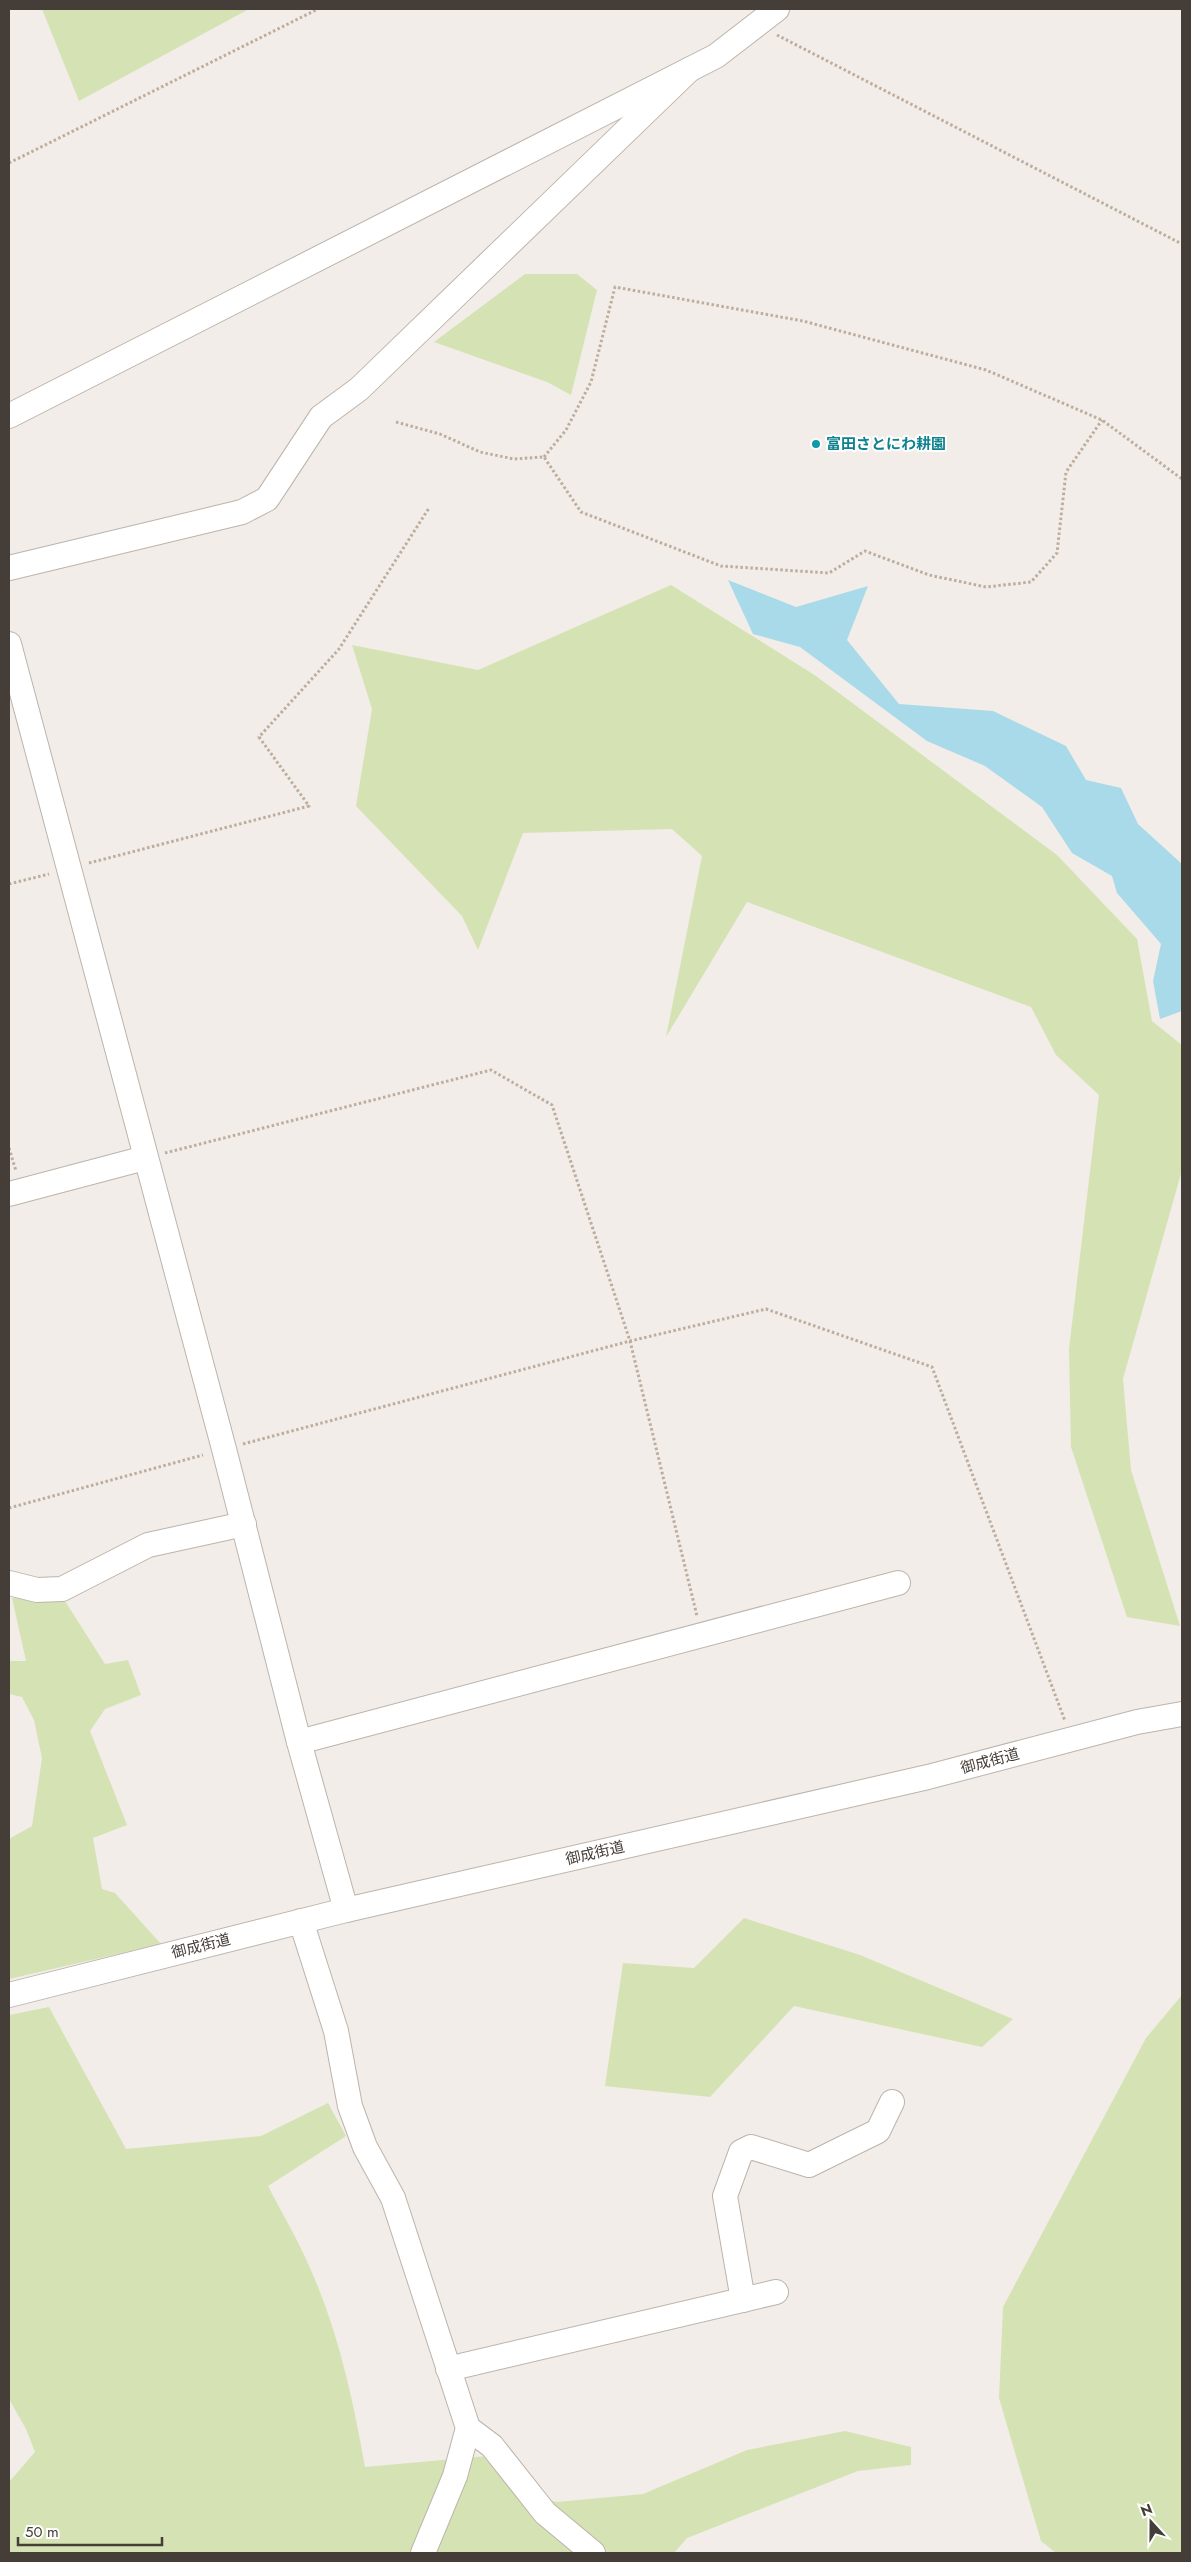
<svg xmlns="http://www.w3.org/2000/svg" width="1191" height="2562" font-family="Jost,'Noto Sans JP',sans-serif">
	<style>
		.green { fill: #d5e3b4 }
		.water { fill: #a9daea }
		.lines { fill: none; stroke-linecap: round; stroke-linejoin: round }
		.minor-casing { stroke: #bdb4ab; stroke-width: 26 }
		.path { stroke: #bead9d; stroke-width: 3; stroke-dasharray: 2.5 2.5; stroke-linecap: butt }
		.minor { stroke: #fff; stroke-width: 24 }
		.culture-dot { fill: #0f9aa8; stroke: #fff; stroke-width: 2 }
		.labels { text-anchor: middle; stroke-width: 4; stroke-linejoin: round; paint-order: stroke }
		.culture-label { font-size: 15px; font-weight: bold; fill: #0d838f; stroke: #fff; text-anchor: start }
		.street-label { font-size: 15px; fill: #453d37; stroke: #fff }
	</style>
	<rect width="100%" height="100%" fill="#f2ede8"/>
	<g class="green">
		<polygon points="42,9 249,9 79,101"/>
		<polygon points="525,274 577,274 597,290 571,395 547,382 434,342"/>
		<polygon points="671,585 816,676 1057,855 1137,939 1152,1021 1182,1045 1182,1170 1123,1379 1131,1470 1180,1626 1127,1617 1071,1447 1069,1349 1099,1095 1056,1055 1031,1007 747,902 666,1037 702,856 672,829 523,833 478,950 462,916 356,806 372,709 352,645 478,670"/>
		<polygon points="12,1598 63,1598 105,1664 128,1660 141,1695 105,1709 90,1731 127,1825 93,1838 102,1889 115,1893 161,1944 9,1979 9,1839 32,1826 42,1758 34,1720 22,1697 9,1694 9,1661 26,1661"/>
		<polygon points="744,1918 860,1955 1013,2019 982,2047 794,2006 710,2097 605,2086 623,1963 694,1968"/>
		<polygon points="1182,1995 1182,2553 1056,2553 1041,2541 999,2398 1003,2307 1146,2038"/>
		<path d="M49,2007l77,142 135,-13 67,-33 18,33 -78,50c14,27 30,54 42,82 28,62 43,131 55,199l122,-11 30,35 40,11 86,-8 104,-44 98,-19 66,16v18l-53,6 -171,67 -13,15h-665v-71l26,-30 -9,-23 -17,-30v-384z"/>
	</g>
	<polygon class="water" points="728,580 796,607 868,586 847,640 899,704 993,711 1066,746 1086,780 1121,788 1138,824 1182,864 1182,1011 1160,1019 1153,981 1161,944 1117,893 1112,876 1072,853 1042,807 985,766 927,741 800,647 753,634"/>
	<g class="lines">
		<defs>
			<g id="minor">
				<polyline points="9,416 716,56 777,9"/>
				<polyline points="9,568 242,512 267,499 321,417 359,389 689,70"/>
				<polyline points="9,644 224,1449 299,1742 346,1910"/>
				<polyline points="9,1194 145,1158"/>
				<polyline points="9,1583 37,1590 62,1589 148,1545 244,1524"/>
				<polyline points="299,1742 898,1583"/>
				<polyline points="301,1921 336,2031 350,2106 365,2147 393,2198 468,2428 455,2476 423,2553"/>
				<polyline points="9,1995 346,1910 928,1777 1137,1722 1182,1714"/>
				<polyline points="743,2300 725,2196 741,2152 751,2147 809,2165 878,2131 892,2102"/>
				<polyline points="448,2369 776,2292"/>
				<polyline points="468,2428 492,2446 545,2513 593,2553"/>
			</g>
		</defs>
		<use href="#minor" class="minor-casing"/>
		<g class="path">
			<polyline points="777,35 1182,244"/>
			<polyline points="9,163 318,9"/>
			<polyline points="396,422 440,434 480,452 514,459 544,457 581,512 721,566 829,573 865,551 929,575 986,587 1031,582 1057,553 1066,472 1102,420"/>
			<polyline points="544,457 566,430 591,382 615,287 803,321 986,370 1102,420 1182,479"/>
			<polyline points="89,863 309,806 259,737 339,649 429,508"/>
			<polyline points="9,884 49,874"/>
			<polyline points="9,1148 16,1171"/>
			<polyline points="165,1153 491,1070 552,1105 630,1341 697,1616"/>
			<polyline points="243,1444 630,1341 766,1309 932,1367 1065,1721"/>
			<polyline points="9,1508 203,1455"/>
		</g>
		<use href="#minor" class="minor"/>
	</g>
	<circle class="culture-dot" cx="816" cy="444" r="5"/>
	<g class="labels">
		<g class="culture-label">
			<text x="826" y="449">富田さとにわ耕園</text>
		</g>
		<g class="street-label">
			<text transform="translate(990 1761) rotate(-15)" y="5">御成街道</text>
			<text transform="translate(595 1853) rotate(-13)" y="5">御成街道</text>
			<text transform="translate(201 1946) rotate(-14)" y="5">御成街道</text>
		</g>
	</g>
	<rect width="1191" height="2562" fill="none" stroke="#453d37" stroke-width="20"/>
	<g transform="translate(1151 2522) rotate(339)" stroke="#ffffff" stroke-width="4" paint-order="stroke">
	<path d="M0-4L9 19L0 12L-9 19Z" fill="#453d37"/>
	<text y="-8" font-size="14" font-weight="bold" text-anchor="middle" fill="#453d37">N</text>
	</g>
	<path d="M18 2537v8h144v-8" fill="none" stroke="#453d37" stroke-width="2.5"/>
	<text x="25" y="2537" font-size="15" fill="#453d37" stroke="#ffffff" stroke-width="4" paint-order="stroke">50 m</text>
</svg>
